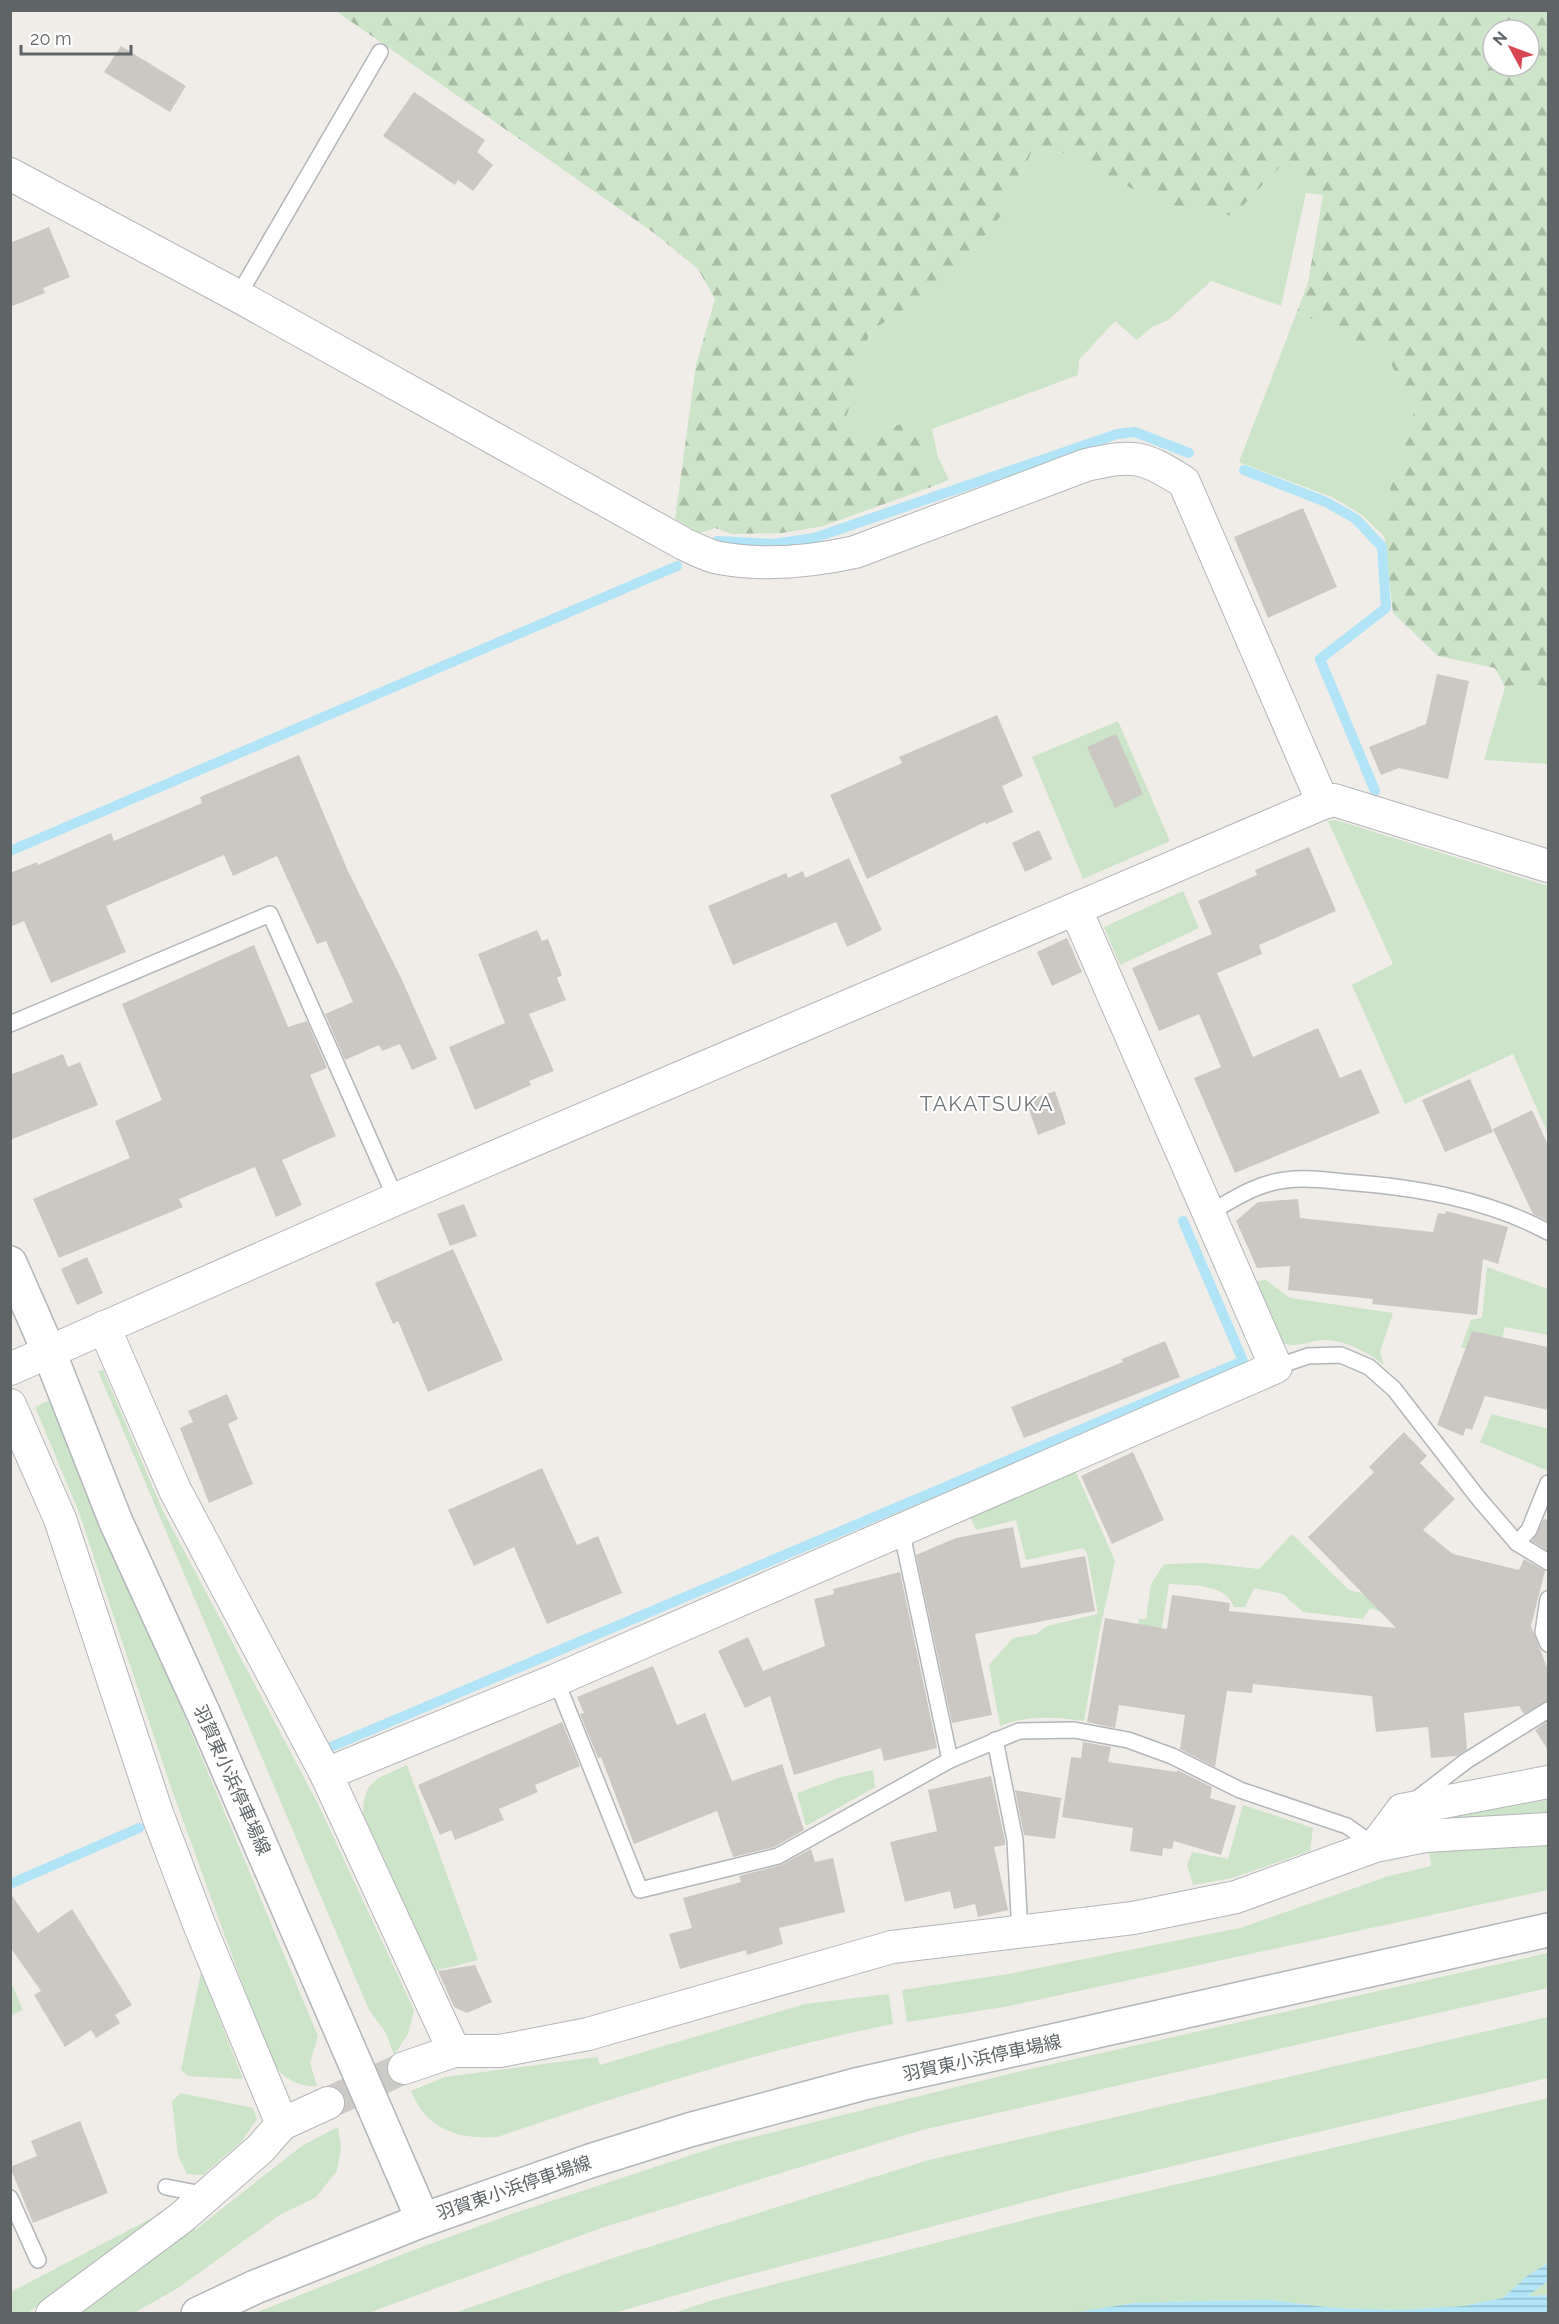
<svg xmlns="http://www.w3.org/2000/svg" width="1559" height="2324" font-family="Raleway,'Noto Sans JP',sans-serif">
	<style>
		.green { fill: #cce4c7 }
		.forest { fill: url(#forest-firs); fill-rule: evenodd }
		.water { fill: url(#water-rules) }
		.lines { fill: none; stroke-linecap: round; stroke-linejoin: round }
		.stream { stroke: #b1e4f7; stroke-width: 10 }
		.building { fill: #cbc8c4 }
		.minor-tunnel { stroke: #cccbc8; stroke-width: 32; stroke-dasharray: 32 16; stroke-linecap: butt }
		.service-casing { stroke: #b3b6b8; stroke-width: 18 }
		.minor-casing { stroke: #b3b6b8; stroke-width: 34 }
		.tertiary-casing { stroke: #b3b6b8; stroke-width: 36 }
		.secondary-casing { stroke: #b2b6b9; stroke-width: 36 }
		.service { stroke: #fff; stroke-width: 15 }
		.minor { stroke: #fff; stroke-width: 32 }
		.tertiary { stroke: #fff; stroke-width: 33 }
		.secondary { stroke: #fff; stroke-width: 33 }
		.labels { text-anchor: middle; stroke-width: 4.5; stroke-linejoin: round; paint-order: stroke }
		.street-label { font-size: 18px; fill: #5f6466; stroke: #fff }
		.quarter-label { font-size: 21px; letter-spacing: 1.5px; fill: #707678; stroke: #fff }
	</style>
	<defs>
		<pattern id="forest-firs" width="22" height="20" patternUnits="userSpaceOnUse" patternTransform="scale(1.5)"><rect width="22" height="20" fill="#cce4c7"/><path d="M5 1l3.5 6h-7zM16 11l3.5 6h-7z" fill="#a9bca5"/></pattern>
		<pattern id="water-rules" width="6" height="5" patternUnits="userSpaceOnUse" patternTransform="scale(1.5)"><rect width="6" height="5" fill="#b1e4f7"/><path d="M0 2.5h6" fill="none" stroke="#93bccc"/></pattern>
	</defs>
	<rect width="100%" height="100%" fill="#f0ede8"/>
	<g class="green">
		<polygon points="1033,149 1069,154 1160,204 1233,216 1279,168 1306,193 1281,306 1211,281 1168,320 1152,327 1137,340 1115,321 1079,360 1078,375 932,429 938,457 949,480 931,487 914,421 858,434 847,415 870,331 947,284 1003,213"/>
		<polygon points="1297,312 1364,344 1384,349 1414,412 1382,514 1385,537 1361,514 1332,497 1239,462"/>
		<polygon points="1539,685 1548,689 1548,764 1484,760 1505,687"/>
		<polygon points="1118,721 1170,841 1083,879 1032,757"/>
		<polygon points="1336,820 1548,886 1548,1134 1513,1054 1405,1104 1352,985 1393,964 1328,821"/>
		<polygon points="1183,891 1199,928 1120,965 1104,927"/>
		<polygon points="1487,1267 1548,1289 1548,1335 1505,1327 1497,1359 1461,1347 1471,1320 1482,1318"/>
		<path d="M1266,1280l24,18 103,15 -13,39 4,13c-17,-13 -38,-25 -60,-25 -15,0 -27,9 -41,3l-26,-62z"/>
		<polygon points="103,1370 163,1511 318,1804 414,2010 408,2034 394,2055 386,2033 369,2010 98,1371"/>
		<path d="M52,1399l266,637 -8,27 7,23c-21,1 -35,-9 -47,-26l-98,-270 -94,-280 -43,-103z"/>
		<polygon points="1492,1414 1548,1429 1548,1471 1480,1442"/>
		<path d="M1075,1470l40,91 -16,73 -15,87c-29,-4 -57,-6 -84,5l-11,-61 24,-27 24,-4 10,-8 51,-12 -11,-61 -4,-5 -57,12 -10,-40 -40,10 -7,-16z"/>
		<path d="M1292,1534l57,56 20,5 23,21 -22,-8 -7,11 -60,-7 -20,-18 -29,-6 -9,19h-11c-10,-25 -43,-21 -65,-23l-9,54 -25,10 4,-29h7l5,-35 13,-20 41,-1 54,6z"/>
		<path d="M407,1765l71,195 -43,11 -72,-157c1,-36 15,-35 44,-49z"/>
		<polygon points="873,1770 875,1787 806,1826 797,1793 841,1777"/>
		<polygon points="1548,1800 1548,1812 1429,1820"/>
		<polygon points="1243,1805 1313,1828 1310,1851 1232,1878 1193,1885 1187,1865 1192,1852 1228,1859"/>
		<polygon points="1548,1845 1548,1890 1004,2007 907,2022 902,1990 1008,1974 1240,1928 1389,1876 1431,1866 1429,1851"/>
		<polygon points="1548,1953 1548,1988 922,2130 601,2228 368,2313 255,2313 411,2251 512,2214 725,2144 1017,2072"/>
		<polygon points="201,1972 243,2079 188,2076 181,2070"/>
		<polygon points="11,1982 23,2010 11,2015 10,2015"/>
		<path d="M889,1994l4,30c-135,27 -265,69 -396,113 -39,3 -71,-8 -86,-46l34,-14 152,-20 3,8 205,-61z"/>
		<polygon points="1548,2017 1548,2078 1067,2191 736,2278 614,2313 454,2313 613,2258 929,2160"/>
		<polygon points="181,2093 253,2108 257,2119 242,2141 203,2175 187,2174 178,2156 172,2101"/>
		<polygon points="1548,2098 1548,2263 1527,2276 1503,2298 1463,2306 1403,2310 1334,2308 1270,2300 1199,2301 1134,2303 1072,2314 671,2314 713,2300 1036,2217"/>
		<polygon points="338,2127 341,2147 337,2171 315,2198 281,2214 178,2288 134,2313 76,2314 193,2227 195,2230 303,2145"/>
		<polygon points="163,2212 28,2313 11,2314 11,2292"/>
		<polygon points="1548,2281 1548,2295 1527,2297"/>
	</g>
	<path class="forest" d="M336,11h1212v678l-9,-4 -34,2 -10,-19 -57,-12 -45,-43 -11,-99 32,-102 -30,-63 -20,-5 -67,-32 11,-29 15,-88 -17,-2 -27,-25 -46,48 -73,-12 -91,-50 -36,-5 -30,64 -56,71 -77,47 -23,84 12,19 55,-13 17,66 -108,39 -41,7 -50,1 -17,-6 -15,5 -25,-14 21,-154 19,-66 -17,-30 -44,-36zM1493,30h36v36h-36z"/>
	<polygon class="water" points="1548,2263 1548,2281 1528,2296 1548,2295 1548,2313 1072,2313 1134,2303 1199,2301 1270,2300 1334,2308 1403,2310 1463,2306 1503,2298 1527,2276"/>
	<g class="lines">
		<g class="stream">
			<polyline points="1244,470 1326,502 1356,519 1382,547 1386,608 1320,659 1375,791"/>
			<polyline points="717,541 774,544 814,538 1117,434 1135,432 1189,453"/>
			<polyline points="10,851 677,566"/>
			<polyline points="333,1746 1243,1361 1183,1221"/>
			<polyline points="10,1884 139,1828"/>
		</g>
	</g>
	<g class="building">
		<polygon points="121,46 186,86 170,112 104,72"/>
		<polygon points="414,92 485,140 477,152 493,165 473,191 458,180 455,185 383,136"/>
		<polygon points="49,227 70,277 43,288 45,293 10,307 10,243"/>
		<polygon points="1303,508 1337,587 1268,618 1234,537"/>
		<polygon points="1437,674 1469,681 1448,779 1399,768 1381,775 1369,747 1426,724"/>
		<polygon points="997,715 1023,776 1002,786 1013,812 986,824 985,822 867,879 830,795 902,763 899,757"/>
		<polygon points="1116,734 1143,794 1115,808 1087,747"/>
		<polygon points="299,755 347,869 402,980 437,1059 412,1070 400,1044 382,1051 379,1045 345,1060 325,1014 353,1002 326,941 317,944 277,856 233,876 224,855 106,906 126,952 51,983 24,921 10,927 10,873 37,862 38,865 111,833 114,841 202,803 200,797"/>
		<polygon points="1039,830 1052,859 1025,872 1012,843"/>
		<polygon points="1309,847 1336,911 1259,945 1262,954 1217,973 1253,1057 1318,1028 1340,1078 1361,1069 1380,1113 1235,1173 1194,1078 1221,1067 1199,1014 1159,1031 1132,968 1212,934 1198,901 1257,875 1255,870"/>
		<polygon points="849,858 882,930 847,947 836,922 733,965 708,906 786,873 788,878 803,871 805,878"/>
		<polygon points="537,930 542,941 548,939 562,975 557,978 566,1000 529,1014 554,1071 529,1081 531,1085 475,1110 449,1047 505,1023 478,954"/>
		<polygon points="1067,938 1082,972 1052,986 1037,952"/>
		<polygon points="254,945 288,1027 307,1021 327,1068 310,1075 336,1136 282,1160 302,1205 276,1217 255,1167 179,1199 183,1207 59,1258 33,1199 130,1158 115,1121 162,1100 122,1004"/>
		<polygon points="63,1054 68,1067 80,1062 98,1105 10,1140 10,1075"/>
		<polygon points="1470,1079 1493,1132 1445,1152 1422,1100"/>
		<polygon points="1055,1091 1066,1124 1038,1135 1026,1101"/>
		<polygon points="1532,1110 1548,1145 1548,1221 1533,1214 1493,1129"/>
		<polygon points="1298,1199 1300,1218 1433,1232 1438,1213 1445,1214 1446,1211 1508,1227 1498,1264 1483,1259 1477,1315 1372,1304 1373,1299 1288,1290 1290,1266 1257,1268 1236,1221 1258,1202"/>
		<polygon points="464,1204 477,1236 450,1246 437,1214"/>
		<polygon points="453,1249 503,1360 428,1392 398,1321 393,1324 375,1283"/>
		<polygon points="87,1257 103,1293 77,1305 61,1269"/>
		<polygon points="1472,1331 1548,1347 1548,1410 1485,1396 1472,1430 1466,1428 1463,1436 1437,1425"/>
		<polygon points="1165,1341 1180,1377 1024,1438 1011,1407 1123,1362 1122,1359"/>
		<polygon points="227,1394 238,1419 228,1424 253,1484 209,1503 180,1428 193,1422 188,1411"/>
		<polygon points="1404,1432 1427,1456 1420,1463 1455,1499 1423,1530 1453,1554 1519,1570 1524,1559 1545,1571 1531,1626 1548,1670 1548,1700 1524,1714 1519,1706 1464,1713 1467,1749 1457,1756 1431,1758 1428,1727 1376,1732 1372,1696 1253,1684 1252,1693 1227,1691 1215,1767 1180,1749 1185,1715 1119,1705 1115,1728 1087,1722 1105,1618 1167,1629 1172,1595 1230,1603 1229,1611 1396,1628 1308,1537 1374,1472 1369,1467"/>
		<polygon points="1133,1452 1164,1520 1112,1544 1081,1476"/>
		<polygon points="542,1468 577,1545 598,1536 622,1593 547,1624 514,1547 474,1566 448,1510"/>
		<polygon points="1544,1519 1548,1520 1548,1551 1532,1541"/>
		<polygon points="1013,1527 1021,1568 1085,1556 1095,1611 975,1634 992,1715 952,1723 916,1555 956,1538"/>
		<polygon points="900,1572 937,1748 884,1761 881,1748 794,1775 770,1696 745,1708 718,1651 748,1637 763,1671 825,1646 814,1599 834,1594 833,1589"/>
		<polygon points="653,1666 677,1725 705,1713 732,1781 782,1764 804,1830 774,1847 733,1857 717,1811 634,1844 601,1757 598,1758 580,1714 584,1713 577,1697"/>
		<polygon points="1548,1721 1548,1750 1535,1730"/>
		<polygon points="562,1722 580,1766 535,1785 538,1792 499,1809 504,1820 455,1840 451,1830 440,1835 418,1785"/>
		<polygon points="1083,1742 1111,1747 1108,1762 1177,1772 1177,1770 1212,1787 1210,1798 1236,1806 1221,1855 1174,1841 1172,1849 1163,1848 1162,1856 1130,1851 1133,1828 1062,1817 1071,1757 1081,1758"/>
		<polygon points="991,1776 1005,1841 1005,1845 994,1847 1008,1910 978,1917 975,1904 954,1909 950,1891 905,1902 890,1842 937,1831 928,1790"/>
		<polygon points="1015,1790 1061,1798 1055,1839 1024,1835"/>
		<polygon points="811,1849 815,1862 833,1858 845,1912 779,1928 783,1944 747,1955 746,1950 680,1969 669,1934 692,1928 683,1898 741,1882 739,1876 781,1865"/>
		<polygon points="10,1893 38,1933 72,1909 132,2005 115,2015 120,2023 96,2038 91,2030 65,2047 34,1995 41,1991 10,1947"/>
		<polygon points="475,1965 492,2002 467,2013 454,2007 438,1971"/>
		<polygon points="80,2121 108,2193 33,2223 10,2167 37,2156 31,2141"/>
	</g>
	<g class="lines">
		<polyline class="minor-tunnel" points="328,2103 404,2068"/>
		<defs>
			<g id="service">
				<polyline points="238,296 380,52"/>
				<polyline points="10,1024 270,914 396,1199"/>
				<path d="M1211,1212c24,-14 47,-29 75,-32 19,-3 40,0 59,2 69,5 142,17 203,50"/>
				<polyline points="1276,1367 1308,1356 1341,1355 1369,1367 1394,1389 1479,1499 1517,1543 1548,1562"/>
				<polyline points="901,1529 950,1760"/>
				<polyline points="1517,1543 1529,1530 1548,1483"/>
				<polyline points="1548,1599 1543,1632 1548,1644"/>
				<polyline points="556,1680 640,1890 778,1856 950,1760 1019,1731 1074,1730 1128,1740 1172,1756 1240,1790 1347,1826 1375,1846"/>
				<polyline points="995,1740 1015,1840 1020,1933"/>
				<polyline points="1414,1801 1466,1761 1548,1710"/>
				<polyline points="166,2187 207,2195"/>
				<polyline points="10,2198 38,2260"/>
			</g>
			<g id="minor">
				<path d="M10,174l228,122 446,248c11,5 24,12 35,14 45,8 91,4 136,-6l231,-87c48,-11 57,-9 98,17l139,321"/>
				<polyline points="104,1327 175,1490 326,1774 454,2051"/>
				<polyline points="10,1369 396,1199 1323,803 1334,800 1548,866"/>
				<polyline points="10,1405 60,1519 158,1816 199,1924 282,2124"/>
				<polyline points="326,1774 556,1680 1276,1367 1076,910"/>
				<polyline points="1375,1846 1425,1836 1548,1829"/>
				<polyline points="404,2068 454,2051 500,2051 588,2034 892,1947 1133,1918 1236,1897 1375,1846 1402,1810 1548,1782"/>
				<polyline points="52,2314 181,2218 260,2149 282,2124 328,2103"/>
			</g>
			<polyline id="tertiary" points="198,2314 255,2287 423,2220"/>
			<polyline id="secondary" points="10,1263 49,1352 116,1522 206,1719 423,2220 590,2161 689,2130 860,2084 1548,1930"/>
		</defs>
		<use href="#service" class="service-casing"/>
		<use href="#minor" class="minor-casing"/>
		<use href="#tertiary" class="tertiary-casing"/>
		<use href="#secondary" class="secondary-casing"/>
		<use href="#service" class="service"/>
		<use href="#minor" class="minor"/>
		<use href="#tertiary" class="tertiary"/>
		<use href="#secondary" class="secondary"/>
	</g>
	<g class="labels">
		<g class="street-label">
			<text transform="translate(232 1780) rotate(66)" y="6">羽賀東小浜停車場線</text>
			<text transform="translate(982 2058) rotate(-12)" y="6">羽賀東小浜停車場線</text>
			<text transform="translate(514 2188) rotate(-19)" y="6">羽賀東小浜停車場線</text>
		</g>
		<g class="quarter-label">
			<text x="987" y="1111">TAKATSUKA</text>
		</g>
	</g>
	<rect width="1559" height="2324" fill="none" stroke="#5f6466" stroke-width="24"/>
	<g transform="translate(1511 48) rotate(311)"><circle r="28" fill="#ffffff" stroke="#bfc1c2" stroke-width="1.5"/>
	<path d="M0-4.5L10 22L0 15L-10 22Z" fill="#d94553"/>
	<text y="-9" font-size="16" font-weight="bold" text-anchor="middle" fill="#5f6466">N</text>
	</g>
	<path d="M21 45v9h110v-9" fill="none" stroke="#5f6466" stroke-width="3"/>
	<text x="30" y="45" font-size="18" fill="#5f6466" stroke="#ffffff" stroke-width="4.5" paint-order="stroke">20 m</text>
</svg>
